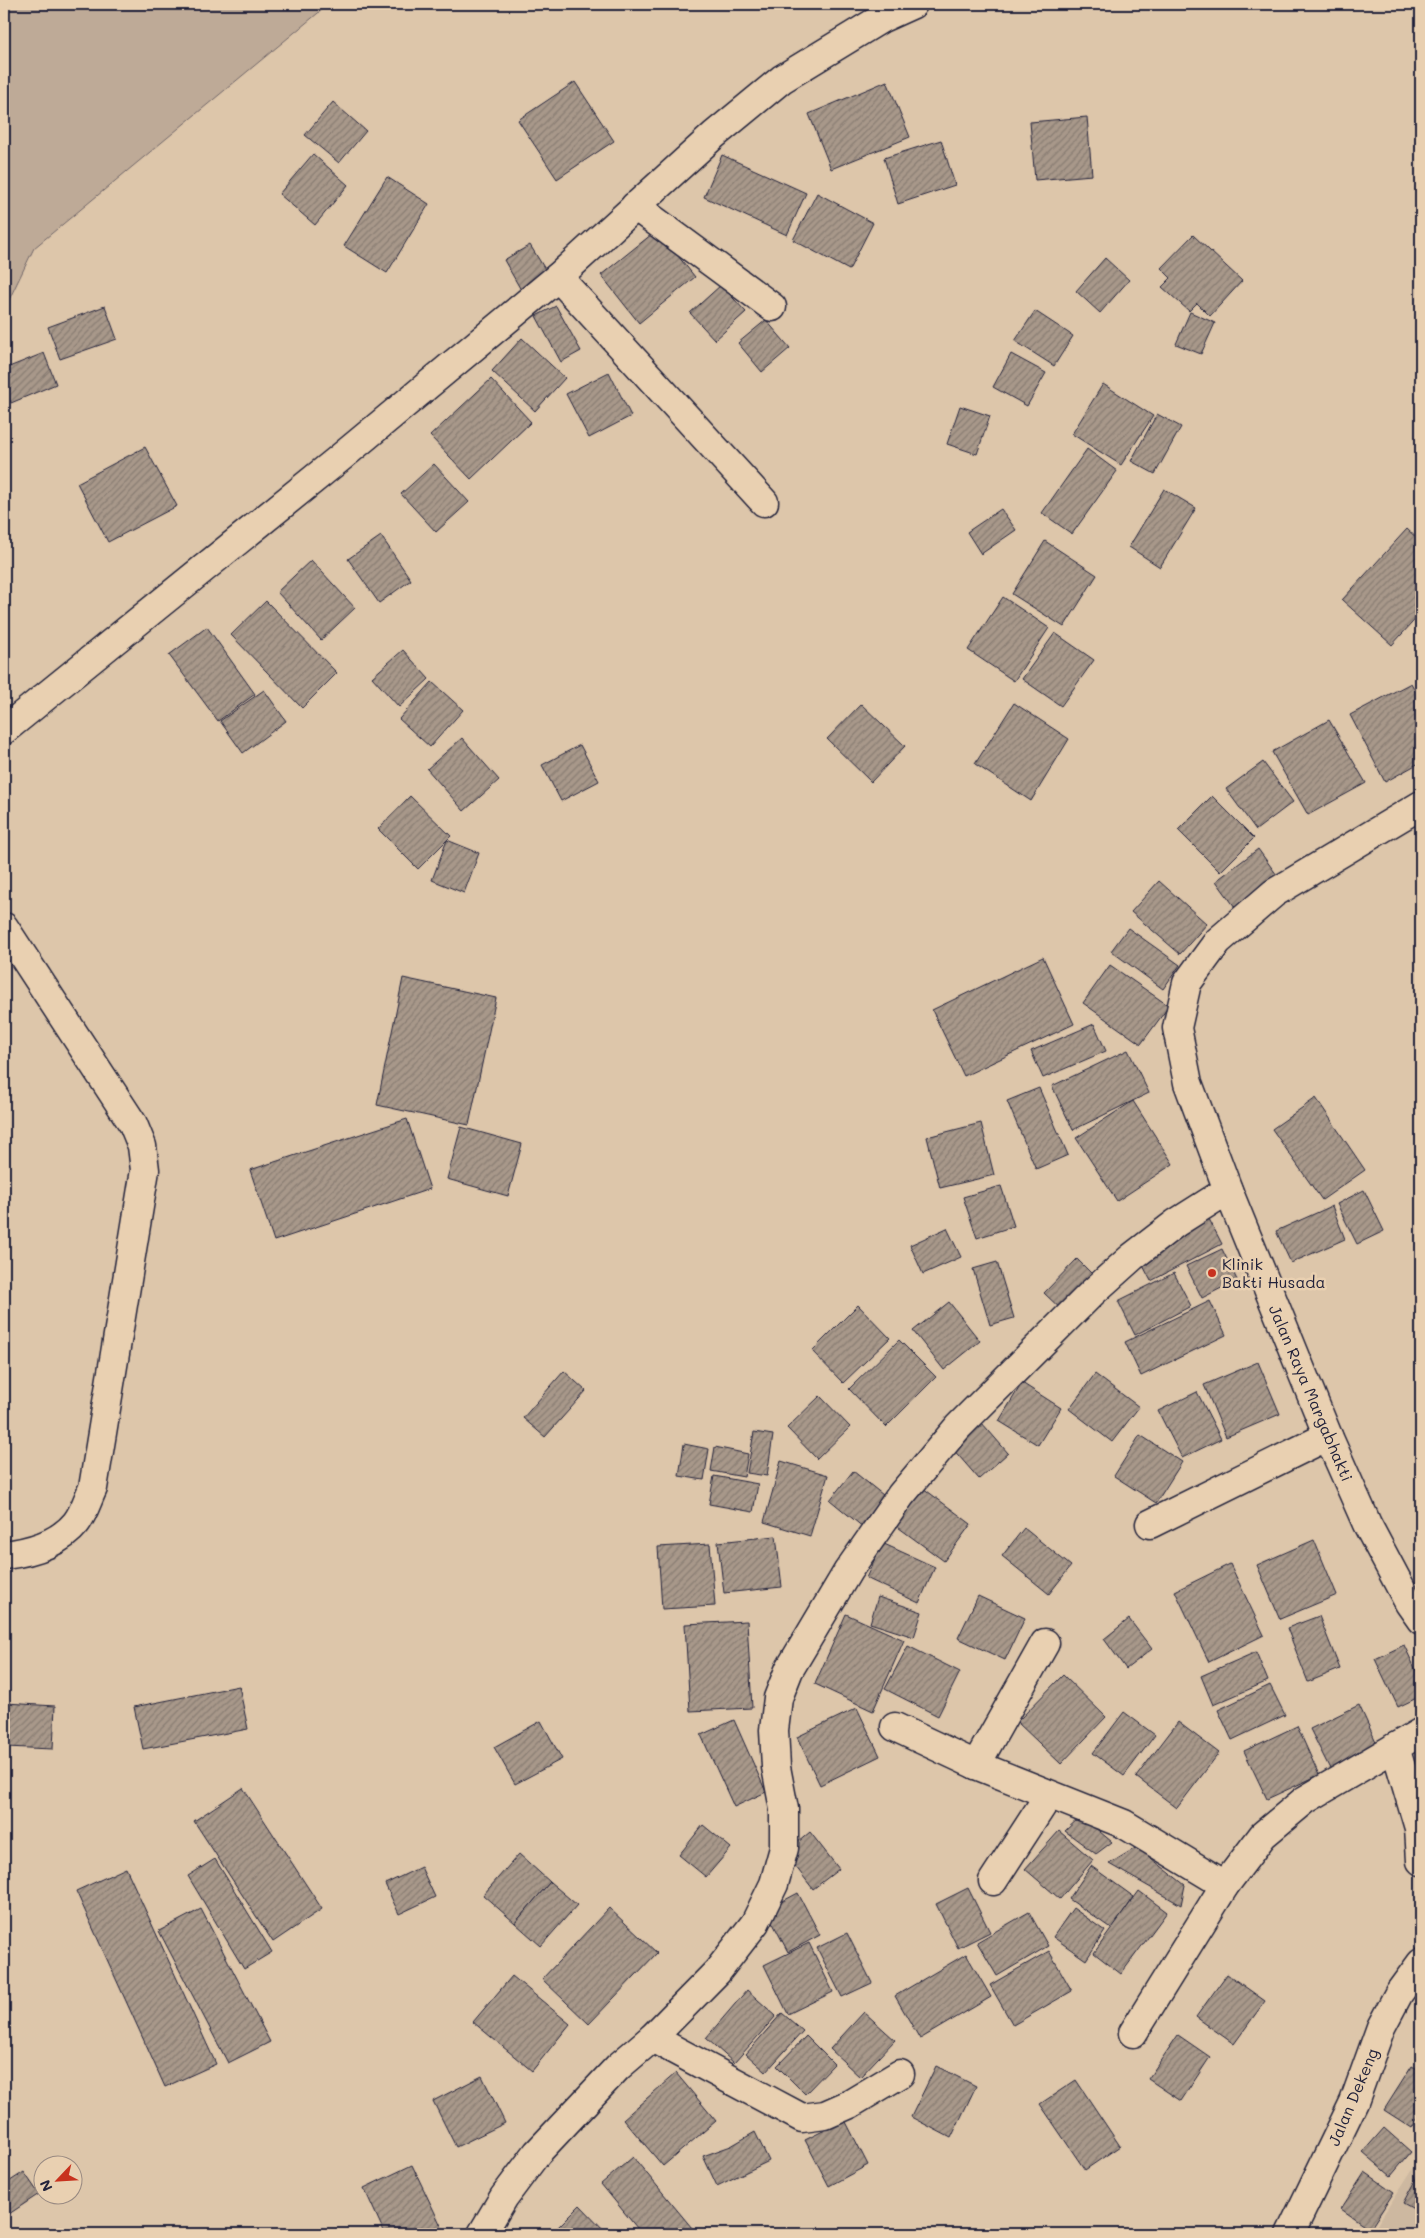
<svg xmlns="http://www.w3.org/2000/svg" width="1425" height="2238" font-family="Mali,sans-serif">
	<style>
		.built { fill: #cdb8a0 }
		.grass { fill: #beaa97; stroke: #706669 }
		.building { fill: url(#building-hatch); stroke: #22223b }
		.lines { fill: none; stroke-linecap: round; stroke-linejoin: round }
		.minor-casing { stroke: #22223b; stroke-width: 31 }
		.minor { stroke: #e9d0b1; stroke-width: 28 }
		.poi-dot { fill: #c8321e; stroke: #e9d0b1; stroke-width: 2 }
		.labels { text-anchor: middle; stroke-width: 5; stroke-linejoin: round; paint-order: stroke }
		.poi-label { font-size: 16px; fill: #22223b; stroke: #e9d0b1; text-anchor: start }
		.street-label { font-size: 16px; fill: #22223b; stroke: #e9d0b1 }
	</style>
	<defs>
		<pattern id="building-hatch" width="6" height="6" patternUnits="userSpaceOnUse" patternTransform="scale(1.25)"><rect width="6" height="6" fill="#a8988a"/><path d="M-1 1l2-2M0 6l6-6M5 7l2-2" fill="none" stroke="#887c72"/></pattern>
	</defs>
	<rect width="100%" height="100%" fill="#ddc6aa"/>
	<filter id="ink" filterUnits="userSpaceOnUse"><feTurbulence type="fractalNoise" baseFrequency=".02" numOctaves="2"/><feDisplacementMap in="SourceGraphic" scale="10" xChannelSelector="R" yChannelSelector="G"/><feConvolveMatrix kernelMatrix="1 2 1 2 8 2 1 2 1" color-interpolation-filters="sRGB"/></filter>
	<g filter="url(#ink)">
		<polygon class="built" points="1421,2156 1421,2172 1419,2171 1403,2203 1421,2213 1421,2234 1371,2234"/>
		<polygon class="grass" points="4,4 329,4 34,248 4,310"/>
		<g class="building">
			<polygon points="887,81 910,137 831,169 809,114"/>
			<polygon points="575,82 614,141 557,179 518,120"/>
			<polygon points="333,102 366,131 339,163 305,135"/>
			<polygon points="1087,117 1092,175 1035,180 1030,122"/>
			<polygon points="941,140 955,185 898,204 884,158"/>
			<polygon points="313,154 348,185 315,225 279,194"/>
			<polygon points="722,155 806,193 787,235 704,197"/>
			<polygon points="387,177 429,204 387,273 344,246"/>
			<polygon points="817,193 873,223 849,270 793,240"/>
			<polygon points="657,230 695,277 639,323 601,275"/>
			<polygon points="1193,235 1242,281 1210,316 1197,303 1189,311 1162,287 1171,278 1161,268"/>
			<polygon points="530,245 548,274 521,290 504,260"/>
			<polygon points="1105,258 1129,280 1100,313 1076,291"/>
			<polygon points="721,285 746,312 715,340 690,313"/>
			<polygon points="105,306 117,339 60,359 48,327"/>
			<polygon points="556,306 581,351 561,362 536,316"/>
			<polygon points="1035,311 1073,336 1054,366 1015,341"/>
			<polygon points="1190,312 1215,323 1201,354 1176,344"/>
			<polygon points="766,320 790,348 762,372 738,343"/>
			<polygon points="522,338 565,378 535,411 492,371"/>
			<polygon points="44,353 56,384 11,403 4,386 4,369"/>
			<polygon points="1011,354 1046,373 1027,406 993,387"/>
			<polygon points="609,372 631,416 589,438 566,394"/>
			<polygon points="491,379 531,422 471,479 430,436"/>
			<polygon points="1103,384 1153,416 1121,465 1072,434"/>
			<polygon points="960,406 990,416 977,454 947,444"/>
			<polygon points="1157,414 1181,427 1155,474 1131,461"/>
			<polygon points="145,447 177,506 108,542 77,483"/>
			<polygon points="1087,449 1117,471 1072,534 1042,513"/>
			<polygon points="434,464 469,502 436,532 401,494"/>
			<polygon points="1164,489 1196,508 1160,567 1129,547"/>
			<polygon points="1001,509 1016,530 981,554 967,532"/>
			<polygon points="1407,529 1421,542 1421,613 1392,645 1342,600"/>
			<polygon points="381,536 411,580 379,603 348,559"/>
			<polygon points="1045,541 1097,575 1064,627 1012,594"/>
			<polygon points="311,560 355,608 321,640 277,592"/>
			<polygon points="1003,597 1049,628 1014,681 968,650"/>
			<polygon points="266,601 337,673 302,708 231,635"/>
			<polygon points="207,627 255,694 218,721 169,655"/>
			<polygon points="1055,633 1094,660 1061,706 1022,679"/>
			<polygon points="403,650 429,679 399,707 372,677"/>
			<polygon points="432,682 463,710 430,747 399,719"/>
			<polygon points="1411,683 1421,701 1421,762 1385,782 1350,715"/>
			<polygon points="264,690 286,721 243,753 220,721"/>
			<polygon points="1014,703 1069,739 1031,801 975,764"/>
			<polygon points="861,704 905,746 871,782 827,739"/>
			<polygon points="1329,720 1366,783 1308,815 1272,752"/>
			<polygon points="462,738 499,780 464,811 427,769"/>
			<polygon points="580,745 599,781 561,801 542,765"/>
			<polygon points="1263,762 1293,802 1256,830 1226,789"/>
			<polygon points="410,796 451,836 418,869 378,829"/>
			<polygon points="1212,796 1254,838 1220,872 1178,830"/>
			<polygon points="447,840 479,853 464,893 432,880"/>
			<polygon points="1258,849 1282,882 1240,914 1216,881"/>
			<polygon points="1159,881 1207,924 1180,954 1131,912"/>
			<polygon points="1128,928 1180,965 1163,989 1111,951"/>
			<polygon points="1043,957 1074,1024 964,1076 932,1010"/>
			<polygon points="1110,965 1169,1006 1141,1044 1083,1003"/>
			<polygon points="403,978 496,998 469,1125 377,1105"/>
			<polygon points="1094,1024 1106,1051 1043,1078 1031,1051"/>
			<polygon points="1128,1050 1149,1093 1073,1130 1052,1086"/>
			<polygon points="1039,1088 1068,1155 1036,1169 1007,1101"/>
			<polygon points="1316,1098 1365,1170 1322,1200 1272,1129"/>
			<polygon points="1133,1101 1173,1164 1117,1201 1076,1138"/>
			<polygon points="407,1119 430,1189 274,1241 250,1170"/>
			<polygon points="981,1123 994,1175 940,1188 927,1137"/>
			<polygon points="461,1127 522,1144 508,1196 447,1179"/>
			<polygon points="1001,1186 1014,1226 977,1238 963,1197"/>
			<polygon points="1364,1190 1384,1231 1357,1244 1337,1204"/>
			<polygon points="1332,1206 1345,1239 1291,1263 1276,1231"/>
			<polygon points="1208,1217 1222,1244 1151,1281 1137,1254"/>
			<polygon points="947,1228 961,1257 923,1274 910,1245"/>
			<polygon points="1222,1249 1237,1280 1202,1298 1186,1266"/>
			<polygon points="1077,1259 1098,1280 1066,1314 1044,1293"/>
			<polygon points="997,1262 1014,1318 990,1325 973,1269"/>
			<polygon points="1174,1273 1191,1306 1135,1335 1118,1301"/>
			<polygon points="1210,1301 1226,1335 1141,1376 1125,1342"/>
			<polygon points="949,1302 980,1341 944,1370 913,1331"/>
			<polygon points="858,1305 890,1338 843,1383 812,1351"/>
			<polygon points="899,1340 936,1377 886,1427 849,1389"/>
			<polygon points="1258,1362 1280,1414 1226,1437 1204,1385"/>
			<polygon points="564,1371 586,1391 545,1437 523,1418"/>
			<polygon points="1095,1374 1139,1407 1112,1442 1069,1409"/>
			<polygon points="1022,1383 1061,1408 1038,1445 999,1421"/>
			<polygon points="1197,1392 1221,1439 1182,1458 1158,1411"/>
			<polygon points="820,1396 850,1427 817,1459 787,1428"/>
			<polygon points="982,1423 1008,1453 979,1479 952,1448"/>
			<polygon points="754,1432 773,1435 767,1476 747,1473"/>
			<polygon points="1140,1435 1182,1462 1156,1503 1114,1476"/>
			<polygon points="684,1444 709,1449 704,1480 679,1476"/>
			<polygon points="715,1447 748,1454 744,1477 711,1471"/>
			<polygon points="781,1461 828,1475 810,1536 764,1522"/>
			<polygon points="853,1471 888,1499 864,1528 830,1500"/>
			<polygon points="714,1476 758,1484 753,1512 709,1504"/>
			<polygon points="919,1485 971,1524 944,1561 891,1522"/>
			<polygon points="1024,1528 1071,1566 1049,1594 1002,1556"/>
			<polygon points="776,1536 782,1587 724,1593 718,1542"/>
			<polygon points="1314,1540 1337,1595 1280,1619 1257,1565"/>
			<polygon points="882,1543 935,1567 919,1603 866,1578"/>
			<polygon points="710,1544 715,1606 662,1609 658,1547"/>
			<polygon points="1230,1564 1264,1635 1209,1662 1175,1591"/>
			<polygon points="978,1596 1025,1618 1005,1660 958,1638"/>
			<polygon points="878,1597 922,1612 914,1637 870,1623"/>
			<polygon points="846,1614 904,1640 873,1711 815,1684"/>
			<polygon points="1319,1616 1340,1669 1308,1682 1287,1628"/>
			<polygon points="1129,1619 1152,1649 1126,1669 1104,1639"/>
			<polygon points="747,1621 752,1708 690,1711 685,1624"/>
			<polygon points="1404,1645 1421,1681 1421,1696 1398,1707 1375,1659"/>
			<polygon points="908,1646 960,1672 938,1716 885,1689"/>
			<polygon points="1256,1652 1268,1681 1213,1705 1201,1676"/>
			<polygon points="1063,1675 1106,1717 1061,1764 1017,1722"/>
			<polygon points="1270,1685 1285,1715 1232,1740 1218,1710"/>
			<polygon points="239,1686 248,1729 143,1749 134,1707"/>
			<polygon points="6,1703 55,1706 53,1749 5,1747"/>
			<polygon points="1359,1705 1379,1748 1331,1771 1310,1729"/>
			<polygon points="857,1708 880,1756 820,1785 797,1737"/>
			<polygon points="1124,1712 1155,1735 1124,1776 1093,1753"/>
			<polygon points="734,1720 766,1792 734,1807 701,1735"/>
			<polygon points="541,1721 562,1759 515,1784 494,1747"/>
			<polygon points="1178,1722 1219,1753 1177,1808 1136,1777"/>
			<polygon points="1297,1726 1319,1775 1267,1799 1244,1751"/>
			<polygon points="243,1788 322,1909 273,1942 194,1821"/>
			<polygon points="1081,1816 1112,1842 1096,1854 1065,1831"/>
			<polygon points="703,1825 731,1848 706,1877 679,1855"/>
			<polygon points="1059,1831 1093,1860 1060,1899 1025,1869"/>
			<polygon points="810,1832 839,1869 813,1889 785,1853"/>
			<polygon points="1137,1847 1185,1885 1181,1905 1109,1864"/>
			<polygon points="519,1854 550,1882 515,1923 483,1895"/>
			<polygon points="215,1859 272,1952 244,1969 188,1876"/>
			<polygon points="1091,1866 1134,1897 1112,1929 1069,1899"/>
			<polygon points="421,1867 435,1897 399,1914 385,1884"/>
			<polygon points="126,1868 216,2064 165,2087 76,1891"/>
			<polygon points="550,1882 577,1905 541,1946 515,1923"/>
			<polygon points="968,1888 990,1932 958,1948 936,1904"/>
			<polygon points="1139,1891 1167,1912 1121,1974 1094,1953"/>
			<polygon points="798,1893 820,1935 788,1952 766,1910"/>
			<polygon points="609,1908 657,1953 589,2024 542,1979"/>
			<polygon points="1073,1908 1105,1931 1086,1960 1053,1937"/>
			<polygon points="201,1909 270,2042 228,2063 159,1931"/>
			<polygon points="1029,1912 1048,1946 997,1976 977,1942"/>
			<polygon points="847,1933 872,1983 842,1997 817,1948"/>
			<polygon points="809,1943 833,1992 788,2014 764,1965"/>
			<polygon points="1049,1951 1072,1991 1013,2025 990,1985"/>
			<polygon points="966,1954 991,1997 920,2039 895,1996"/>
			<polygon points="1227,1974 1265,2001 1234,2044 1196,2017"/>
			<polygon points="512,1976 570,2024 532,2071 473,2022"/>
			<polygon points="747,1990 776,2016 734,2063 706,2038"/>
			<polygon points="864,2012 895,2040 860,2077 830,2049"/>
			<polygon points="782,2013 803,2031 766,2072 746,2054"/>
			<polygon points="1178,2035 1210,2057 1181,2101 1148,2079"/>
			<polygon points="806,2036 834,2064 805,2094 777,2066"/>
			<polygon points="936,2066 976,2086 951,2138 911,2117"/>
			<polygon points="1412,2066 1421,2071 1421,2112 1412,2128 1384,2110"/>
			<polygon points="676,2073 716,2121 663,2166 623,2119"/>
			<polygon points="482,2076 505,2123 456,2147 433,2101"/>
			<polygon points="1076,2080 1120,2146 1085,2170 1040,2104"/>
			<polygon points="845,2120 868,2165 829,2186 805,2140"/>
			<polygon points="1384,2128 1411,2152 1391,2176 1363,2152"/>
			<polygon points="755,2132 769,2161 717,2186 703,2156 731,2146"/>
			<polygon points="633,2157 697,2234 642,2234 601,2184"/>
			<polygon points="412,2165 445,2234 385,2234 364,2188"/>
			<polygon points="1420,2171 1421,2172 1421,2213 1403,2203"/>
			<polygon points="24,2172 39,2194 6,2216 4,2213 4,2185"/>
			<polygon points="1365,2172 1394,2192 1370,2229 1341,2209"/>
			<polygon points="580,2205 608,2234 551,2234"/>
		</g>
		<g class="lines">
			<defs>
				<g id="minor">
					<polyline points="635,206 772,307"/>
					<polyline points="558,277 764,502"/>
					<polyline points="4,730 340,458 558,277 714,135 782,79 882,18 913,4"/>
					<polyline points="1421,805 1274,893 1218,941 1187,983 1177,1028 1188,1083 1228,1190 1328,1436 1367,1524 1409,1603 1421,1620"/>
					<path d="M4,927l129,197 9,22 3,24 -52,318c-5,10 -9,25 -17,35 -17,21 -46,29 -72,32"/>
					<polyline points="1150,1524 1328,1436"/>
					<polyline points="895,1727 976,1765 1124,1824 1225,1885"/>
					<polyline points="1395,1747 1419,1828 1421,1861"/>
					<polyline points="976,1765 1045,1643"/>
					<polyline points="993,1881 1049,1795"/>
					<polyline points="1133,2033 1225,1885 1263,1835 1305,1800 1421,1732"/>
					<polyline points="652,2038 802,2118 825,2115 850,2104 900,2074"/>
					<polyline points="482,2234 504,2197 537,2153 618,2067 652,2038 717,1972 755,1923 774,1884 784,1848 784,1809 776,1767 774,1730 778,1698 789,1670 848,1571 901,1495 958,1427 1093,1292 1132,1257 1176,1223 1228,1190"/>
					<polyline points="1290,2234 1354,2102 1381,2027 1399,1993 1421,1963"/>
				</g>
			</defs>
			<use href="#minor" class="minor-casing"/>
			<use href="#minor" class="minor"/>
		</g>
	</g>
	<circle class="poi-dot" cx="1212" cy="1273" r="5"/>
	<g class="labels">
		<g class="poi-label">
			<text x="1222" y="1270">Klinik<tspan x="1222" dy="18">Bakti Husada</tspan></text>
		</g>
		<g class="street-label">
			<text transform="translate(1311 1393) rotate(67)" y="6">Jalan Raya Margabhakti</text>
			<text transform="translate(1353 2097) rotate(-67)" y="6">Jalan Dekeng</text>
		</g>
	</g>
	<rect width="1425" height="2238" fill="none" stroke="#e9d0b1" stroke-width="20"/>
	<rect x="10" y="10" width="1405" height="2218" fill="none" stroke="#22223b" stroke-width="2" filter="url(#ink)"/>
	<g transform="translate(58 2180) rotate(245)"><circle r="24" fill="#e9d0b1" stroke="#998a82"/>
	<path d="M0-4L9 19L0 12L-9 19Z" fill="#c8321e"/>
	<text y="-8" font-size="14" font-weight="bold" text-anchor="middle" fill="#22223b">N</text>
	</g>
</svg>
